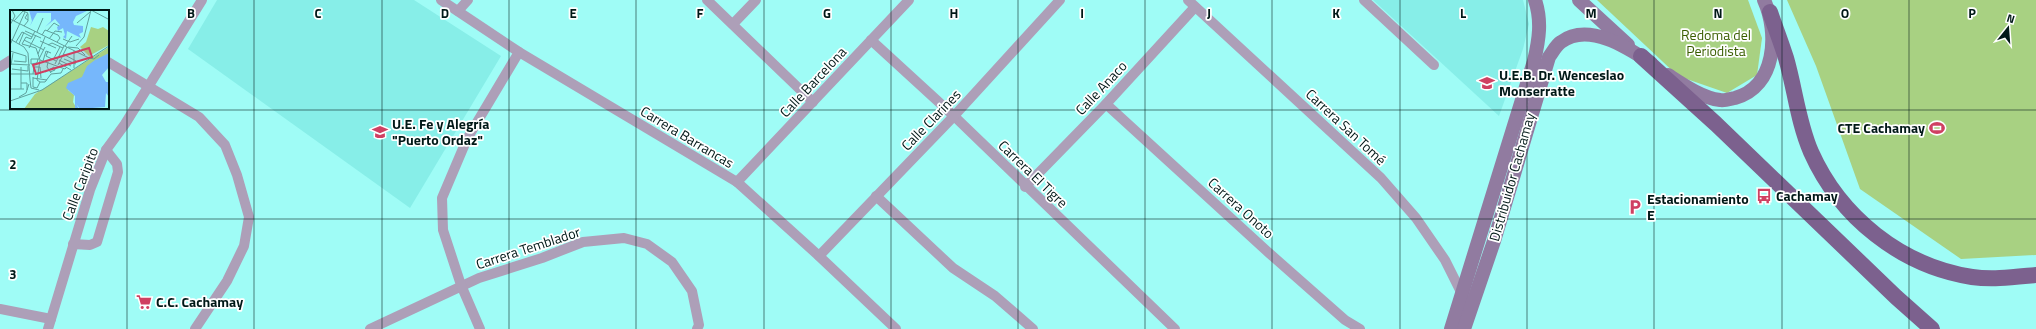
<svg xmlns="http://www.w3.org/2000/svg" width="2036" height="329" font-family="'Titillium Web',sans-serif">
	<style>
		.built { fill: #87eee8 }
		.green { fill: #a8d182 }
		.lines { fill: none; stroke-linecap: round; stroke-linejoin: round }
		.street { stroke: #ad9fb8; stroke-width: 10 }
		.secondary { stroke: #917ba0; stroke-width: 14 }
		.primary { stroke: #7c618e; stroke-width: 16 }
		.grid { fill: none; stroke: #001817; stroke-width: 1; stroke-opacity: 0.55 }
		.labels { text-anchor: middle; stroke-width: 3.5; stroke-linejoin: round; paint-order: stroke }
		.park-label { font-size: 14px; fill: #3a5e00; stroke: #fff }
		.poi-label { font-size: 14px; font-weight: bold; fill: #001817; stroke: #fff; text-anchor: start }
		.street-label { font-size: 14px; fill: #001817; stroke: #fff }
		.inset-road { fill: none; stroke: #5fa19d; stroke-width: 1 }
		.view { fill: #cf4062; fill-opacity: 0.15; stroke: #cf4062; stroke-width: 2 }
		.inset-edge { fill: none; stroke: #001817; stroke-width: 2 }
		.grid-label { font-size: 13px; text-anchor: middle; font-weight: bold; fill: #001817; stroke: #fff; stroke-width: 3.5; stroke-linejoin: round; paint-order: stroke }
	</style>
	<rect width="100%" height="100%" fill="#9ffcf6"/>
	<g class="built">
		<polygon points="217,0 414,0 501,56 410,208 188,49"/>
		<polygon points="1373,0 1523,0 1529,24 1523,49 1499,116"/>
	</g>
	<g class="green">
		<polygon points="1597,0 1748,0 1762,38 1757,75 1727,93 1678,76"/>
		<polygon points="1787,0 2036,0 2036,255 1961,259 1860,189 1816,66"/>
	</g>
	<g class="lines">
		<g class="street">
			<polyline points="441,0 519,52 737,182 819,256 896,329"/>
			<polyline points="707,0 813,102"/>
			<polyline points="1188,0 1381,178 1416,218 1445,260 1462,294"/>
			<polyline points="1364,0 1434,65"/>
			<polyline points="458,11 468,0"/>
			<polyline points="733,24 756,0"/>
			<polyline points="871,40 954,116 1175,329"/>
			<polyline points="108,62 199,117 225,145 237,175 249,217 244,246 227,281 195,329"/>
			<polyline points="0,67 11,60"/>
			<polyline points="1106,104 1269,253 1345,320 1360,329"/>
			<polyline points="737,182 909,0"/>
			<polyline points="1025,187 1106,104 1195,7"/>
			<polyline points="876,196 953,268 995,296 1033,329"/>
			<polyline points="73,244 90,245 97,242 118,172 117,164 106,150"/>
			<polyline points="819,256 954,116 1060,0"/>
			<polyline points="0,309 51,319"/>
			<polyline points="48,329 90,190 106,150 125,124 202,0"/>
			<polyline points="370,329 479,278 542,258 583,242 624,238 647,244 672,262 692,291 699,325 697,329"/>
			<polyline points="480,329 461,285 443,230 442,198 467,139 519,52"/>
		</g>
		<g class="secondary">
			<polyline points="1579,0 1628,45"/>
			<path d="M1668,75c14,9 34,23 52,25 4,1 10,-1 15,-2 41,-11 44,-65 29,-98"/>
			<path d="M1451,329l83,-268c5,-21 8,-40 1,-61"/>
			<path d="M1464,329l30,-88 55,-184c4,-5 7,-12 12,-15 27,-20 66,5 90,21"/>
		</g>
		<g class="primary">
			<path d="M1770,12c5,15 11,30 16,46 9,31 12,64 25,94 29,65 90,114 161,125 21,3 43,0 64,-2"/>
			<polyline points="1641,56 1716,124 1896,297 1932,329"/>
		</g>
	</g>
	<path class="grid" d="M127,0v329M254,0v329M382,0v329M509,0v329M636,0v329M764,0v329M891,0v329M1018,0v329M1145,0v329M1272,0v329M1400,0v329M1527,0v329M1654,0v329M1782,0v329M1909,0v329M0,110h2036M0,219h2036"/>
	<defs>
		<symbol id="school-bare" viewBox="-9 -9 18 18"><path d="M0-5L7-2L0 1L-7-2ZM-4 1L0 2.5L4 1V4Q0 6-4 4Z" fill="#cf4062" stroke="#fff" stroke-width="2.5" paint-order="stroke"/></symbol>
		<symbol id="stadium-bare" viewBox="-9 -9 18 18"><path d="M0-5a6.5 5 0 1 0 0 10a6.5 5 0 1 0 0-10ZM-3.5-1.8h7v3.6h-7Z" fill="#cf4062" stroke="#fff" stroke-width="2.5" paint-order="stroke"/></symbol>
		<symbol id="bus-bare" viewBox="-9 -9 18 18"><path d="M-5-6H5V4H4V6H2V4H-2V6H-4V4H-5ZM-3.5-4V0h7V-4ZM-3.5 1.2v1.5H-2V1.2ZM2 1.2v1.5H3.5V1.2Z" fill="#cf4062" stroke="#fff" stroke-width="2.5" paint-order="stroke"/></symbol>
		<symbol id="parking-bare" viewBox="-9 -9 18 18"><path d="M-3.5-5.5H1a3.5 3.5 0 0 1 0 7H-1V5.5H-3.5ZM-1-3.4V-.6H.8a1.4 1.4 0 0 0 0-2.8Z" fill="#cf4062" stroke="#fff" stroke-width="2.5" paint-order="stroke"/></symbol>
		<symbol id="supermarket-bare" viewBox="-9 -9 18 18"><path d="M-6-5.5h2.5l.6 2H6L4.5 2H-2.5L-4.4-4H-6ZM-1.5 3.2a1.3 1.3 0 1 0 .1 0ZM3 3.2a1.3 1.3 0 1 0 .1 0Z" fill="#cf4062" stroke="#fff" stroke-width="2.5" paint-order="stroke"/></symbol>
	</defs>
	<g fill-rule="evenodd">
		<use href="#school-bare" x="1476" y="72" width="22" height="22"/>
		<use href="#stadium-bare" x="1926" y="117" width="22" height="22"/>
		<use href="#school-bare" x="369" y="121" width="22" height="22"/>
		<use href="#bus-bare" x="1753" y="185" width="22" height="22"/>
		<use href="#parking-bare" x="1624" y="196" width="22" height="22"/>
		<use href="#supermarket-bare" x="133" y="291" width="22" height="22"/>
	</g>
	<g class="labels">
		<g class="park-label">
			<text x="1716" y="40">Redoma del<tspan x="1716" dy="16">Periodista</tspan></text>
		</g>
		<g class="poi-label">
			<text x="1499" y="80">U.E.B. Dr. Wenceslao<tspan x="1499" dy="16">Monserratte</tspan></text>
			<text x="392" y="129">U.E. Fe y Alegría<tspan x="392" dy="16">"Puerto Ordaz"</tspan></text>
			<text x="1925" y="133" text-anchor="end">CTE Cachamay</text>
			<text x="1776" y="201">Cachamay</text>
			<text x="1647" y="204">Estacionamiento<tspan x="1647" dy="16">E</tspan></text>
			<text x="156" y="307">C.C. Cachamay</text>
		</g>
		<g class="street-label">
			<text transform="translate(813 82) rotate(-47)" y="5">Calle Barcelona</text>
			<text transform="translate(1101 88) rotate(-47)" y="5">Calle Anaco</text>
			<text transform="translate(931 120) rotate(-46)" y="5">Calle Clarines</text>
			<text transform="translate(1346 127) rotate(43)" y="5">Carrera San Tomé</text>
			<text transform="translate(687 137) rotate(31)" y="5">Carrera Barrancas</text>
			<text transform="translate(1033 174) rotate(44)" y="5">Carrera El Tigre</text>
			<text transform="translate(1512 177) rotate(-74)" y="5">Distribuidor Cachamay</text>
			<text transform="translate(80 184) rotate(-69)" y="5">Calle Caripito</text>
			<text transform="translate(1241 208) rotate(42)" y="5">Carrera Onoto</text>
			<text transform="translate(528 248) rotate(-18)" y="5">Carrera Temblador</text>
		</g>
	</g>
	<g transform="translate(10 10)">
		<rect width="99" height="99" fill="#9ffcf6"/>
		<path d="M81,17l7,2 5,-2 6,4v14l-20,11 -9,-9 6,-5zM99,37v7l-21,15 -6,9 -12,7 -2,5 6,5 -1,7 4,7h-53l11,-15z" fill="#a8d182"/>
		<path d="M19,0h60l-13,6 -3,6 1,3 9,1v6l-4,2 2,4 -14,-7 -1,8 -3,-2 2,-2 -2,-7 -5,3 -1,-4 3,-2 -5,-6 -10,8 6,-6v-8h-14l-7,13 2,-5zM99,43v14l-7,8 4,7h3v15l-3,-4 -1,14 -25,2 -4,-5 3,5 -4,-1v-12l-9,-8 2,-5 14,-6 5,-11 8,-6z" fill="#76b7fb"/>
		<path class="inset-road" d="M81,0l17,9M13,1l5,2 -3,5 3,2M0,9l79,39 5,1 5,-4M4,11l9,-10M67,13l13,-11M0,15l5,-9 -3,-6M14,16l4,-5v-7M15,21l16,7M25,21l-4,8 -5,-2 -4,7 14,4M37,21l7,-8 5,3M27,22l6,-14M32,25l3,-5 13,5 2,3 -3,4M0,29l14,8 4,6 2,27M39,29l6,-8 7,1M53,29l7,3 9,-3M14,30l20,10M30,31l16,7M6,32l6,-10 10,5M9,34l5,-12M0,35l15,-33M38,35l4,-2 11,5M55,36l7,-10M66,36l8,-9 7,-27M58,37l10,1 7,7M19,38l7,-13M26,38l4,12 -3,20 3,2M0,41l16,5v6l-12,-1M38,41l-2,5 10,5M64,41v17M28,44l7,-17M53,44l13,7M28,49l-1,4 -6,1v-5h8l6,-12M54,49l12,5M30,50l25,9 2,-2M43,50l7,-13M49,50l12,6M33,51l3,-10 5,2M38,52l-1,5 4,6M49,53l12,7M0,54l20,1M45,54l9,-18M1,55l2,-12M48,55l9,-18M2,59l16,2v-5M35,62l9,-5 1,3 -5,2M0,64h27M23,64l1,-7h6l1,11M41,64l10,-1 2,-4M23,67v10l4,1 3,-6M23,68l14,2M20,70l1,8 8,2M30,72h5l6,-8M11,73h6v7M0,79h14M11,79v-22M9,87l7,-4 3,-9M0,91l32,-11 67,-44"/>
		<path class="view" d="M79,38l3,9 -56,17 -3,-9z"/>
		<rect width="99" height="99" class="inset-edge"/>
	</g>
	<g class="grid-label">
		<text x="191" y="18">B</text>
		<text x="318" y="18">C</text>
		<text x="445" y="18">D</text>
		<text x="573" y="18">E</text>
		<text x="700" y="18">F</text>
		<text x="827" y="18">G</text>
		<text x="954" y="18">H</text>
		<text x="1082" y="18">I</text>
		<text x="1209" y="18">J</text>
		<text x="1336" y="18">K</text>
		<text x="1463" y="18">L</text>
		<text x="1591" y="18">M</text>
		<text x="1718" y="18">N</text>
		<text x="1845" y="18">O</text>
		<text x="1972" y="18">P</text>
		<text x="13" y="169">2</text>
		<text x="13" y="279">3</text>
	</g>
	<g transform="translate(2008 28) rotate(17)" stroke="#ffffff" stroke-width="3" paint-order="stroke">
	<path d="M0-3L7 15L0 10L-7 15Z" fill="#001817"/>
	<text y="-6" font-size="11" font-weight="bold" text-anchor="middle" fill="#001817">N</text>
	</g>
</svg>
